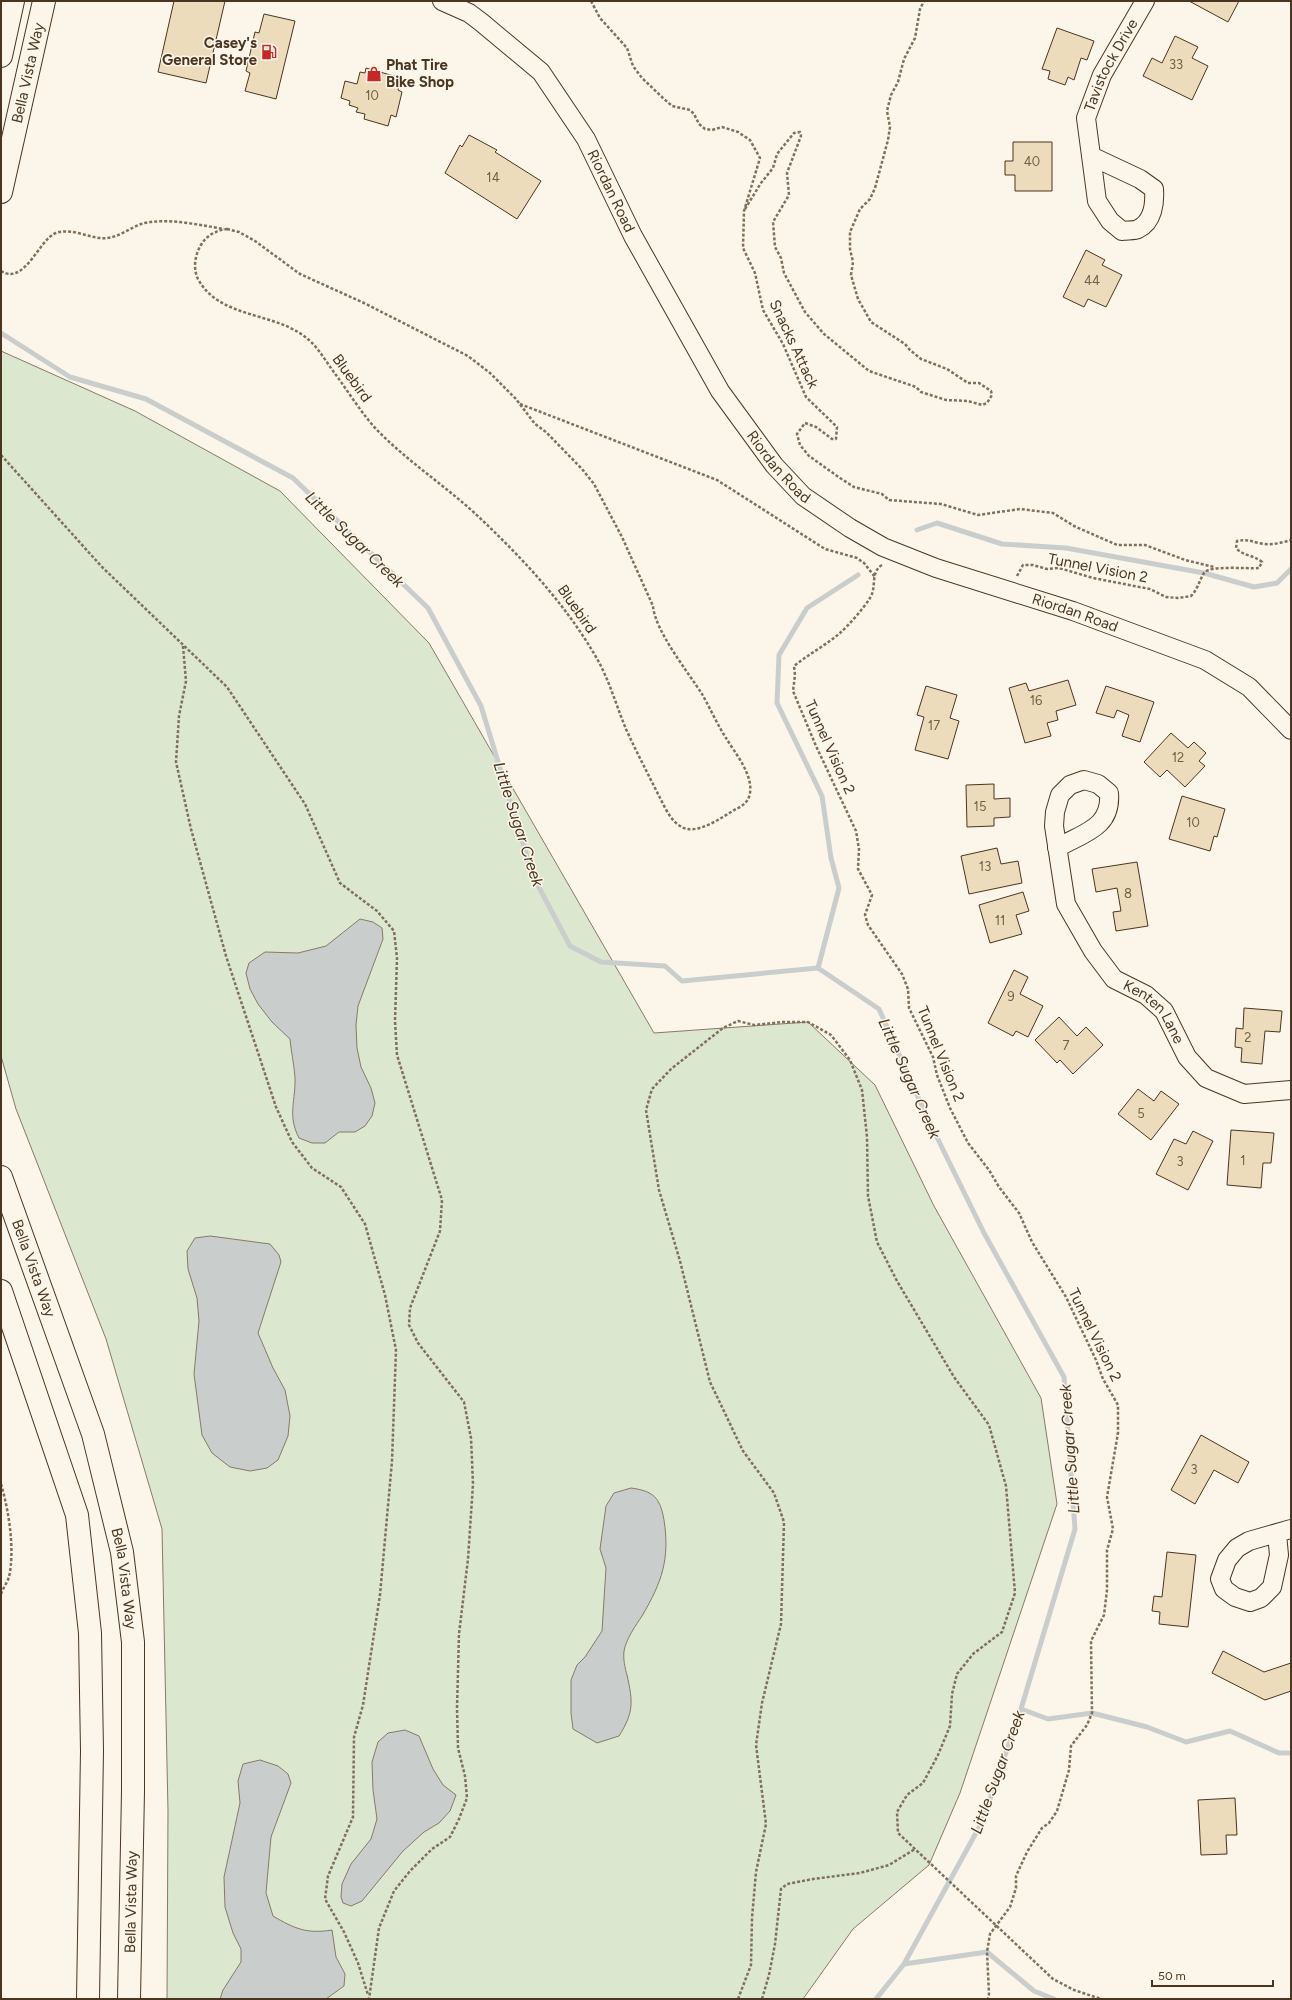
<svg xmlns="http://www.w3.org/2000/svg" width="1292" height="2000" font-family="Figtree,sans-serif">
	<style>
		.green { fill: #dce7d0; stroke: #887966 }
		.water { fill: #c9cecd; stroke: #887966 }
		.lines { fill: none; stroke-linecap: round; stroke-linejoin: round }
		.stream { stroke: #c9cecd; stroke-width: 5 }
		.building { fill: #ecdcbc; stroke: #4a3520 }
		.minor-casing { stroke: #4a3520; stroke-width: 20 }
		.major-casing { stroke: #4a3520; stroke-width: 24 }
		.path { stroke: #7f6f5c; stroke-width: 2.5; stroke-dasharray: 3 2; stroke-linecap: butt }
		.minor { stroke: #fbf6e9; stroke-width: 18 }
		.major { stroke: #fbf6e9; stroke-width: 22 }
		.labels { text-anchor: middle; stroke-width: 3; stroke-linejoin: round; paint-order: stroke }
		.number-label { font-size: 13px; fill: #725f47 }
		.poi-label { font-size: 15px; font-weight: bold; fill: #4a3520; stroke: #fbf6e9; text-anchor: end }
		.street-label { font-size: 15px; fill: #4a3520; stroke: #fbf6e9 }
		.water-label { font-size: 16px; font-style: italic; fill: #4a3520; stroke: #fbf6e9 }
	</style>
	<rect width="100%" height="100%" fill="#fbf6e9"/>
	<polygon class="green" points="1,351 135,411 280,491 429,643 654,1033 808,1022 875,1085 934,1206 1041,1398 1057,1504 960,1793 929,1865 853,1929 803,1999 167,1999 168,1811 162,1529 106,1339 16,1109 1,1056"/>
	<g class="water">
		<path d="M360,919l13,3 9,6 1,11 -25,67 -2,19 1,23 4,19 10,21 4,15 -3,13 -7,10 -10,6h-16l-14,11h-13l-13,-5c-12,-23 -3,-38 -4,-61 -1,-13 -4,-26 -5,-38l-18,-17 -14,-18 -8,-15 -4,-16 3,-10 16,-11 33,1 28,-7z"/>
		<polygon points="210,1236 270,1244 279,1255 281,1262 258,1333 273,1368 285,1390 290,1416 288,1436 278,1460 267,1468 250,1471 230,1467 212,1453 202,1435 194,1374 199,1321 197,1298 188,1269 187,1251 195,1238"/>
		<path d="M631,1488c22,3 29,9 33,32 6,39 -2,62 -22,96 -6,9 -16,23 -18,35 -1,8 1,17 3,24 6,27 7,37 -8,61l-22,7 -24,-14 -2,-16v-33l6,-15 8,-8 17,-26 4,-63 -6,-19 6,-43 8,-13z"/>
		<polygon points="405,1730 419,1736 433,1769 443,1785 456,1795 450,1811 439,1823 424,1832 403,1851 362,1901 351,1906 343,1903 341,1897 342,1884 351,1864 371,1839 377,1819 373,1790 372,1762 378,1742 388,1733"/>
		<path d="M260,1760l18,6 10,8 3,9 -20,54 -5,56 7,23c22,13 34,18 59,14l4,27 9,17 -1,12 -18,13h-106l3,-9 18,-28v-13l-8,-16 -8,-26 -1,-30 16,-74 -2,-22 5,-17z"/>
	</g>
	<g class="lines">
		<g class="stream">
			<polyline points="1,333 70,377 146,399 293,478 428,608 481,706 533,876 570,946 601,962 665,966 682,981 818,968 879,1009 926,1115 984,1233 1064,1377 1075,1529 1021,1709 982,1822 904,1964 876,1999"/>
			<polyline points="917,530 937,523 1002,544 1066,548 1204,573 1254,587 1277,583 1291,569"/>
			<polyline points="818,968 839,888 831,858 822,796 777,703 779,655 807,608 858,575"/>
			<polyline points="1021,1709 1048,1719 1092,1713 1147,1727 1186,1742 1230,1731 1279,1753 1291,1753"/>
			<polyline points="904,1964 987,1952 1034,1991 1054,1999"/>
		</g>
	</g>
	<g class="building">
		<polygon points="174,1 225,1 206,83 158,72"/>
		<polygon points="1189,1 1239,1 1228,22"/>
		<polygon points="264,14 295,21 276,99 245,91 250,73 246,71 255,32 259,33"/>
		<polygon points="1057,28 1094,41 1087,60 1081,58 1074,80 1068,77 1065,85 1048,79 1050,71 1042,69"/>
		<polygon points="1175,36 1198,47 1192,58 1208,66 1192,100 1143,76 1152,58 1162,63"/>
		<polygon points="366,68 401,78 398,90 402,92 396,117 391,115 388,126 364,119 365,114 356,112 358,108 349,105 350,101 341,98 345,81 357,84 360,72 365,73"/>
		<polygon points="469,135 497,150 495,152 541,181 517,219 445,173 460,145 462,147"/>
		<polygon points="1013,142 1052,142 1052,191 1015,191 1015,175 1005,175 1005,161 1013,161"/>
		<polygon points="1086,250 1105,260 1102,265 1122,275 1106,307 1088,299 1084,307 1063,297"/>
		<polygon points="1068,680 1076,705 1056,711 1058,720 1047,723 1051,736 1025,743 1009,688 1026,683 1029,691"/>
		<polygon points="926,686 957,695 950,718 959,721 948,759 915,750 924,717 917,715"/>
		<polygon points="1106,686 1154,702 1140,742 1122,736 1129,715 1117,710 1114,718 1096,713"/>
		<polygon points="1171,733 1188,748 1194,742 1206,753 1199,761 1205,766 1185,787 1167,770 1160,777 1144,762"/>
		<polygon points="994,784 994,799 1010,798 1010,817 994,818 994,826 967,827 966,785"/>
		<polygon points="1182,796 1225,809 1217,837 1214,836 1210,851 1169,839"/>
		<polygon points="997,848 1001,864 1018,861 1022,883 969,894 961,856"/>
		<polygon points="1137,862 1148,926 1116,931 1113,912 1121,911 1117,888 1096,892 1092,869"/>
		<polygon points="1023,892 1029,911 1016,915 1022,934 990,943 979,905"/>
		<polygon points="1014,970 1028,977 1020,994 1043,1006 1028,1037 1016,1031 1013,1036 988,1023"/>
		<polygon points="1244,1008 1282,1011 1280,1032 1265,1031 1262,1064 1241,1062 1242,1048 1235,1047 1236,1028 1243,1029"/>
		<polygon points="1059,1017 1077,1036 1086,1027 1103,1045 1073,1074 1060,1060 1057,1063 1035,1040"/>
		<polygon points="1138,1089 1154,1101 1161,1091 1179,1104 1151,1140 1118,1114"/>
		<polygon points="1231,1130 1274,1133 1271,1163 1263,1163 1261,1188 1227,1185"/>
		<polygon points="1193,1131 1213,1141 1188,1190 1156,1174 1174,1139 1186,1144"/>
		<polygon points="1201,1435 1249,1462 1238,1483 1214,1470 1195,1504 1171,1490"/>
		<polygon points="1167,1552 1196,1555 1188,1627 1159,1624 1160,1612 1152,1611 1154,1596 1162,1597"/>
		<polygon points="1223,1651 1264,1672 1291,1663 1291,1691 1265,1700 1212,1673"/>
		<polygon points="1235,1798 1237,1835 1226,1835 1227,1854 1201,1855 1198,1800"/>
	</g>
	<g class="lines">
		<defs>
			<g id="minor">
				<path id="s1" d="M442,1l27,12 12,9 60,50 45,67 47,97 87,155 54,74 29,31 47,32 33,19 53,21 137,43 132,49 44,27 42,43"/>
				<path id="s2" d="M1091,156l49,23 14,10c1,14 -1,33 -16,40 -4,2 -11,1 -16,2l-12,-10 -13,-20 -11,-83 16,-43 43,-74"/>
				<path id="s3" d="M1057,848c26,-15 55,-20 52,-55l-11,-9 -14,-4 -14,5 -10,10 -5,17 -1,14 12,78 27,47 21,28 32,16 18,16 23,46 19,21 38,16 47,-4"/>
				<polyline points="1277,1534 1279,1555 1272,1587 1261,1598 1250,1602 1235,1597 1224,1589 1220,1579 1227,1560 1237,1548 1249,1541 1291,1529"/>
			</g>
			<g id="major">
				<polyline points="1,56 13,1"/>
				<path id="s4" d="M1,192l43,-191"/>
				<path id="s5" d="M1,1177l92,257 29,118 11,90v149l-4,208"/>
				<polyline points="1,1291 77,1515 90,1633 92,1751 88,1999"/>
			</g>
		</defs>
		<use href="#minor" class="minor-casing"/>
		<use href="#major" class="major-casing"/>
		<g class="path">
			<polyline points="591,1 600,18 627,48 633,66 642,78 663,98 672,106 690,110 694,114 699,124 705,129 712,130 722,127 738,132 750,140 760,158 744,211 743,248 755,273 763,310 783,344 806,397 837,427 836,439 832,439 816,427 805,423 797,434 800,445 809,456 840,478 854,487 882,494 889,500 941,504 978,515 1020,509 1053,513 1074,526 1117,545 1145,545 1185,560 1214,567"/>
			<polyline points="745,209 761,183 773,168 777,154 794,133 800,132 801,136 787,173 789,195 773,222 775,247 781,258 784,273 805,312 824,334 869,371 916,387 921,392 946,400 968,401 982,405 987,403 992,395 991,391 979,383 968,383 947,369 921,359 910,350 905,344 871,322 858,299 851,275 853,262 850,249 850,232 860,209 870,199 875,188 888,140 890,127 887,111 891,95 898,82 904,59 915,38 920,9 924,1"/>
			<path d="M227,229l12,3 16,9 45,33 64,29 104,53 22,17 26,26 19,25 11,8 36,37 12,15 28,53 31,69c2,25 35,66 49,88 8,14 15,30 24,44 9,15 27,36 24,55 -1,8 -7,13 -14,16 -14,8 -40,28 -56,17 -11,-7 -16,-21 -22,-32 -11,-22 -22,-43 -32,-65 -10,-24 -17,-50 -30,-72 -30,-52 -71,-96 -114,-137 -32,-31 -70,-55 -102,-87 -17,-17 -30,-39 -44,-58 -10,-13 -18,-29 -32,-39 -32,-24 -85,-18 -106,-57 -8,-16 1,-41 18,-47 3,-2 7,-2 11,-3z"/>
			<path d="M1,271c24,15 38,-32 55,-38 17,-6 35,7 51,5 12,-1 23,-10 34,-14 24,-7 59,1 83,5"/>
			<polyline points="520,404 717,480 825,549 857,558 864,563 875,577"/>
			<polyline points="1,455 102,567 227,687 305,804 340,883 377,911 394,931 397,958 395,1021 397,1055 442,1200 440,1231 410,1308 409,1325 418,1343 464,1402 471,1438 473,1484 468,1559 459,1634 457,1708 458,1748 465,1776 467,1798 459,1819 450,1837 432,1849 410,1871 394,1891 379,1928 369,1999"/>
			<path d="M882,565c-12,7 -5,22 -12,33 -7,11 -21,27 -30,35 -14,12 -31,21 -46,33l1,9 -2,16 23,55 40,85 3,18 -1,20 14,26 -7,20 3,10 34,49 6,15 1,19 24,49 4,18 13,33 18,35 21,27 10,17 20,26 13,29 34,55 30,63 7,19 15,26v28l-11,64 6,32 -6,21v40l-3,25 -13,26 1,72 -5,12 -16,21 -2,24 -12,41 -8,12 -7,5 -15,24 -11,24v12l-6,19 -20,27 -3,18 2,42 -1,5"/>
			<path d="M1017,576l6,-11h10l14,4 12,-1 34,10 57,11 16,8 12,1 13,-2c7,-7 8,-15 13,-23 5,-8 43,-4 55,-5l3,-6c-8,-7 -19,-6 -26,-14l1,-7c10,-2 13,0 22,2 11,3 22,0 32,-3"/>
			<polyline points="183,646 186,681 179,716 176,762 191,829 226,956 276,1107 292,1142 312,1168 341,1187 365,1224 385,1295 396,1350 392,1461 380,1595 363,1705 354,1737 353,1817 328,1876 325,1899 344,1932 358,1963 368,1995"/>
			<path d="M1,1484c8,27 14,66 8,93 -2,6 -6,11 -8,17"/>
			<polyline points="738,1999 751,1965 752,1918 756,1872 766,1824 756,1745 762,1703 781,1624 784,1522 774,1493 743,1451 710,1382 680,1261 659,1190 646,1110 652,1089 671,1069 723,1028 738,1021 754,1025 783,1022 808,1022 831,1035 850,1060 862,1090 867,1137 868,1196 877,1242 897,1281 954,1377 989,1425 1006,1486 1015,1593 1002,1632 973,1654 957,1674 952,1694 950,1726 938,1755 923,1783 907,1795 897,1812 898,1833 1053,1979 1074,1990 1101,1999"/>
			<polyline points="762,1999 769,1975 775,1944 781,1889 787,1884 813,1879 860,1873 889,1865 915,1849"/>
		</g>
		<use href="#minor" class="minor"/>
		<use href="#major" class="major"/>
	</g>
	<defs>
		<symbol id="fuel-bare" viewBox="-9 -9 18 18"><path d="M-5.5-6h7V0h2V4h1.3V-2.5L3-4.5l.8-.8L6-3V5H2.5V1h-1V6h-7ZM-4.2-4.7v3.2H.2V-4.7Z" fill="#c62828" stroke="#fbf6e9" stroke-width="2.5" paint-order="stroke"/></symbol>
		<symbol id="shop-bare" viewBox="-9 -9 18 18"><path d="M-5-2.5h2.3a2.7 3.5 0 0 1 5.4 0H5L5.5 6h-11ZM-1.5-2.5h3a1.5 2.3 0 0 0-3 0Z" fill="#c62828" stroke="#fbf6e9" stroke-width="2.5" paint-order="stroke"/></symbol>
	</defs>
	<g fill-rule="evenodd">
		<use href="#fuel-bare" x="258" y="41" width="22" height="22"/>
		<use href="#shop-bare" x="363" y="63" width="22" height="22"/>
	</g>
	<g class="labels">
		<g class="number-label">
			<text x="1176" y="69">33</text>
			<text x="372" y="100">10</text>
			<text x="1032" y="166">40</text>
			<text x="493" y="182">14</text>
			<text x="1092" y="285">44</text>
			<text x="1036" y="705">16</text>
			<text x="934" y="730">17</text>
			<text x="1178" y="762">12</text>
			<text x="980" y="811">15</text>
			<text x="1193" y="827">10</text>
			<text x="985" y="871">13</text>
			<text x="1128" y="898">8</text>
			<text x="1000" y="925">11</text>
			<text x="1011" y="1001">9</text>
			<text x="1248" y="1042">2</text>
			<text x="1066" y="1050">7</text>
			<text x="1141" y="1118">5</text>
			<text x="1243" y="1165">1</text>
			<text x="1180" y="1166">3</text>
			<text x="1194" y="1474">3</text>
		</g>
		<g class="poi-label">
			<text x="257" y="48">Casey's<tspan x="257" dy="17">General Store</tspan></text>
			<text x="386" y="70" text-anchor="start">Phat Tire<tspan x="386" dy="17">Bike Shop</tspan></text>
		</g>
		<g class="street-label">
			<text dy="5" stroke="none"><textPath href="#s2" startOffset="315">Tavistock Drive</textPath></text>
			<text dy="5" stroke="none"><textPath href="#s4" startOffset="122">Bella Vista Way</textPath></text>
			<text dy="5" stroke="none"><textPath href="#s1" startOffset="261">Riordan Road</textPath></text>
			<text transform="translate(794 344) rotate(65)" y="5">Snacks Attack</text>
			<text transform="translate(352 378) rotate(54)" y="5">Bluebird</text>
			<text dy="5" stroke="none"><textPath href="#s1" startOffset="585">Riordan Road</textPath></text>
			<text transform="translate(1098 568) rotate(11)" y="5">Tunnel Vision 2</text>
			<text transform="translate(577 609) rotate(55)" y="5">Bluebird</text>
			<text dy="5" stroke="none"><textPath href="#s1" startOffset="921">Riordan Road</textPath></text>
			<text transform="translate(830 747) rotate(66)" y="5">Tunnel Vision 2</text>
			<text dy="5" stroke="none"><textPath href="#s3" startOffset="393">Kenten Lane</textPath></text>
			<text transform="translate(941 1054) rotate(68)" y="5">Tunnel Vision 2</text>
			<text dy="5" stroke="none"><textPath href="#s5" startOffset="97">Bella Vista Way</textPath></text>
			<text transform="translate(1095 1335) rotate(64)" y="5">Tunnel Vision 2</text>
			<text dy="5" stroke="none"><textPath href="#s5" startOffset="421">Bella Vista Way</textPath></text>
			<text transform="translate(131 1902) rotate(-89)" y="5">Bella Vista Way</text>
		</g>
		<g class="water-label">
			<text transform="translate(355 539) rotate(44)" y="6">Little Sugar Creek</text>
			<text transform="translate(519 824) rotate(72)" y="6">Little Sugar Creek</text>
			<text transform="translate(910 1078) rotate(66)" y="6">Little Sugar Creek</text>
			<text transform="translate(1069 1449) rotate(-94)" y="6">Little Sugar Creek</text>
			<text transform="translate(997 1772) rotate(-70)" y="6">Little Sugar Creek</text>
		</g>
	</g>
	<rect width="1292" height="2000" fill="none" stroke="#4a3520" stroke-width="4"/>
	<path d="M1152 1980v6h121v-6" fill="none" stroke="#4a3520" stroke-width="2"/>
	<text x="1158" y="1980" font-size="12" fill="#4a3520" stroke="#fbf6e9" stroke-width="3" paint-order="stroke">50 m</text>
</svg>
